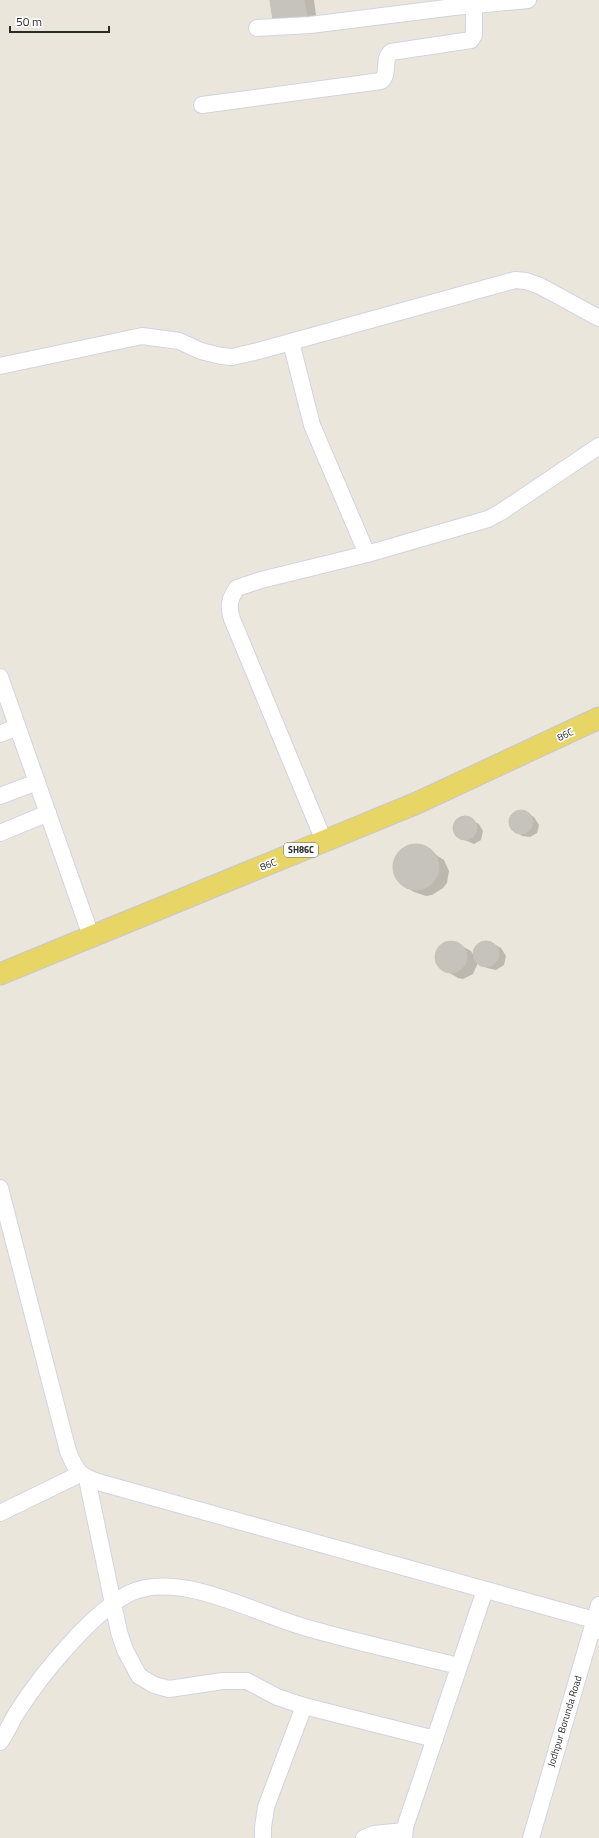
<svg xmlns="http://www.w3.org/2000/svg" width="599" height="1838" font-family="'Titillium Web',sans-serif">
	<style>
		.shadow { fill: #0003 }
		.building { fill: #c6c3bc; stroke: #c6c2b6 }
		.lines { fill: none; stroke-linecap: round; stroke-linejoin: round }
		.minor-casing { stroke: #d2d3e1; stroke-width: 18 }
		.major-casing { stroke: #c8c8c8; stroke-width: 23 }
		.minor { stroke: #fff; stroke-width: 16 }
		.major { stroke: #e7d566; stroke-width: 21 }
		.labels { text-anchor: middle; stroke-width: 3.5; stroke-linejoin: round; paint-order: stroke }
		.shield { fill: #fff; stroke: #6a6a6a; stroke-width: 1 }
		.shield-label { font-size: 9px; font-weight: bold; fill: #2a2a2a }
		.street-label { font-size: 10px; fill: #2a2a2a; stroke: #fff }
	</style>
	<rect width="100%" height="100%" fill="#ebe6dc"/>
	<g class="shadow">
		<polygon points="271,0 314,0 317,22 273,21"/>
		<polygon points="519,811 527,813 534,817 539,825 537,833 530,837 522,836 515,831 510,824 512,816"/>
		<polygon points="464,817 479,824 483,831 481,840 474,844 458,837 454,829 456,821"/>
		<polygon points="416,845 422,846 444,860 449,871 447,883 443,888 432,895 426,896 414,892 403,885 395,875 394,870 396,857 404,848"/>
		<polygon points="450,942 460,945 471,951 474,956 477,947 485,942 494,944 501,948 506,956 504,965 496,970 487,968 480,964 477,959 477,965 473,974 463,979 458,978 438,966 436,956 440,946"/>
	</g>
	<g class="building">
		<polygon points="270,0 304,0 307,16 273,21"/>
		<circle cx="521" cy="822" r="12"/>
		<circle cx="465" cy="828" r="12"/>
		<circle cx="416" cy="867" r="23"/>
		<circle cx="451" cy="957" r="16"/>
		<circle cx="486" cy="954" r="13"/>
	</g>
	<g class="lines">
		<defs>
			<g id="minor">
				<polyline points="257,28 310,25 454,7 528,0"/>
				<path d="M202,105l179,-24c9,-7 1,-21 10,-29l80,-12 3,-5v-30"/>
				<polyline points="291,342 312,425 367,554"/>
				<polyline points="0,366 142,336 179,341 201,351 221,356 232,357 258,351 515,280 526,281 540,286 599,318"/>
				<polyline points="0,677 91,936"/>
				<polyline points="0,734 17,727"/>
				<polyline points="0,796 37,782"/>
				<polyline points="0,833 48,813"/>
				<path d="M324,841l-92,-222c-4,-12 -3,-20 5,-31l24,-8 106,-26 121,-35 13,-7 98,-66"/>
				<path d="M0,1188l68,263c9,23 13,26 37,33l489,136 5,11"/>
				<polyline points="87,1479 119,1632 125,1650 139,1676 154,1685 169,1689 223,1681 247,1681 277,1697 304,1706 435,1739"/>
				<polyline points="0,1513 80,1474"/>
				<path d="M0,1742c7,-9 11,-21 18,-31 22,-35 75,-100 112,-118 49,-23 124,20 174,34 51,15 103,26 155,39"/>
				<polyline points="263,1838 263,1827 266,1807 304,1706"/>
				<polyline points="364,1838 374,1834 404,1831"/>
				<polyline points="404,1838 405,1827 485,1590"/>
				<polyline points="531,1838 599,1605"/>
			</g>
			<polyline id="major" points="0,974 417,803 599,718"/>
		</defs>
		<use href="#minor" class="minor-casing"/>
		<use href="#major" class="major-casing"/>
		<use href="#minor" class="minor"/>
		<use href="#major" class="major"/>
	</g>
	<g class="labels">
		<rect class="shield" x="284" y="843" width="34" height="14" rx="3"/>
		<g class="shield-label">
			<text x="301" y="853">SH86C</text>
		</g>
		<g class="street-label">
			<text transform="translate(565 734) rotate(-25)" y="4">86C</text>
			<text transform="translate(268 864) rotate(-22)" y="4">86C</text>
			<text transform="translate(564 1721) rotate(-73)" y="4">Jodhpur Borunda Road</text>
		</g>
	</g>
	<path d="M10 26v6h99v-6" fill="none" stroke="#2a2a2a" stroke-width="2"/>
	<text x="16" y="26" font-size="12" fill="#2a2a2a" stroke="#ffffff" stroke-width="3" paint-order="stroke">50 m</text>
</svg>
